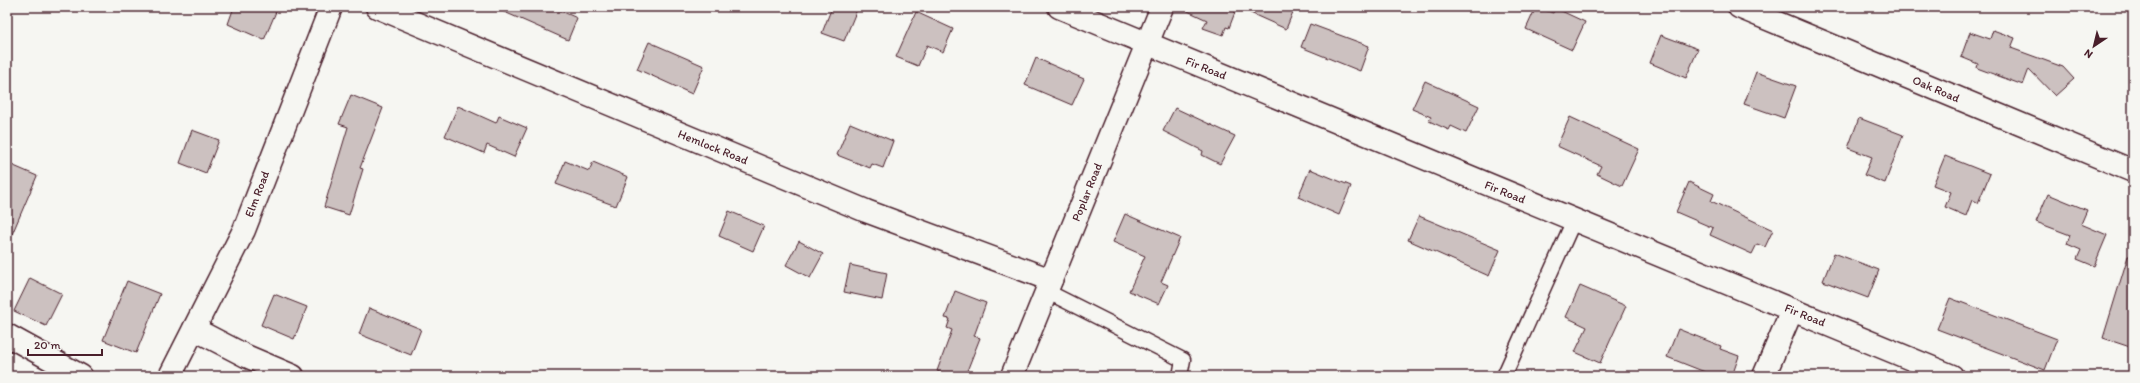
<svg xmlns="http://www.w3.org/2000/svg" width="2140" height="383" font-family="Itim,sans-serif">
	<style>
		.building { fill: #ccc1c0; stroke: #4a1f2b }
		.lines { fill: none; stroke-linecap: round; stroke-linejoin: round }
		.lane-casing { stroke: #4a1f2b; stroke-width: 17 }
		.street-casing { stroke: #4a1f2b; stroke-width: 25 }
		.lane { stroke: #f6f6f2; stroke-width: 14 }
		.street { stroke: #f6f6f2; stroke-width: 22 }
		.labels { text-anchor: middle; stroke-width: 3; stroke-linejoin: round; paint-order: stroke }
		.street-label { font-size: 12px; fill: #4a1f2b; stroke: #f6f6f2 }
	</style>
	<rect width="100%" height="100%" fill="#f6f6f2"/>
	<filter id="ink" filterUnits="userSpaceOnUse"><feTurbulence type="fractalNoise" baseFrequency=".025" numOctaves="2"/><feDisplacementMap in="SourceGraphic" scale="8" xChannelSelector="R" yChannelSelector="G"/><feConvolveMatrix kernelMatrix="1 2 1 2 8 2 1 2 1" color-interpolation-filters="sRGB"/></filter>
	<g filter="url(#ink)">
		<g class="building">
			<polygon points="234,7 278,7 264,40 228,24"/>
			<polygon points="493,7 552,7 577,18 568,40"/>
			<polygon points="832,7 858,7 844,41 822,33"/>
			<polygon points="1179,7 1295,7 1286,29 1237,7 1229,28 1226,27 1223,35 1203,28 1207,20"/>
			<polygon points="1536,7 1553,13 1555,8 1585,22 1572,50 1526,29"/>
			<polygon points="916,12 953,29 943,52 927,45 918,66 896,57"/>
			<polygon points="1310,24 1369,46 1360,71 1301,47"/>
			<polygon points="1993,30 2015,38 2011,48 2063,67 2074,79 2055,96 2029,69 2023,85 1977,68 1978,64 1961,57 1970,32 1990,39"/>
			<polygon points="1661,35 1698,49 1686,78 1650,63"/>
			<polygon points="649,42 704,66 692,94 637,69"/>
			<polygon points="1036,58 1084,79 1072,105 1025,85"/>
			<polygon points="1756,72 1796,86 1784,118 1744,104"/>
			<polygon points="1425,81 1479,106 1466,133 1451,126 1449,130 1429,121 1431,117 1412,109"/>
			<polygon points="351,95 383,108 360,168 363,169 349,215 324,207 348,127 339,124"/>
			<polygon points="458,106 496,123 499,116 527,128 514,157 487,145 484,153 445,136"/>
			<polygon points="1175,108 1235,136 1220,164 1202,155 1203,151 1163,131"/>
			<polygon points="1570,117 1639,149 1622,186 1597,174 1601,166 1557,146"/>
			<polygon points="1859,118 1903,135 1885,183 1864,175 1872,157 1848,148"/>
			<polygon points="850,123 893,141 883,168 872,164 870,168 837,155"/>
			<polygon points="192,130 219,140 206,173 180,163"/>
			<polygon points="1945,156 1990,174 1978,203 1972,200 1966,216 1945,207 1951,192 1933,185"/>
			<polygon points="565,161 589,171 593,162 628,177 616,206 556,184"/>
			<polygon points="7,163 37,176 7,246"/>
			<polygon points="1310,169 1351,186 1339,215 1298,197"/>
			<polygon points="1689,182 1714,194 1711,201 1773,230 1765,247 1757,244 1752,254 1710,235 1713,228 1676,212"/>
			<polygon points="2048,194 2087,210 2081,224 2107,235 2094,266 2077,259 2081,250 2067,244 2070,235 2036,222"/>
			<polygon points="729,211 764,226 753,251 719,236"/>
			<polygon points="1125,214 1180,238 1161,282 1168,285 1159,304 1129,291 1145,256 1113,242"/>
			<polygon points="1419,216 1500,250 1489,276 1408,240"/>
			<polygon points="799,241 823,254 810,278 786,265"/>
			<polygon points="1834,253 1879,270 1868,298 1823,281"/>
			<polygon points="2128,256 2133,256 2133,348 2103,338"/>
			<polygon points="850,265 887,273 882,300 844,292"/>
			<polygon points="30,278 62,294 46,326 14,311"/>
			<polygon points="127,281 160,294 136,353 103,340"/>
			<polygon points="1580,286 1626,306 1600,363 1575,352 1587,327 1566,317"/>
			<polygon points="955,291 986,303 974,336 980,338 965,376 950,376 937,371 952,330 947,328 950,319 945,318"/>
			<polygon points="274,294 307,307 294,339 261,325"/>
			<polygon points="1950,298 2057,339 2045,370 1937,329"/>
			<polygon points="369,308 421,329 411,355 359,334"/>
			<polygon points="1678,329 1721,346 1720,349 1739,356 1732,376 1715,376 1667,357"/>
		</g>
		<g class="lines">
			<defs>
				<g id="lane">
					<polyline points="1046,291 1183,360 1180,376"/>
					<polyline points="1504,376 1574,220"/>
				</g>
				<g id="street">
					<polyline points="377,7 866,211 1051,280"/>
					<polyline points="1059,7 1952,376"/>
					<polyline points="1739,7 2133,171"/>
					<polyline points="194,329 246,356 293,376"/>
					<polyline points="7,335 81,376"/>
					<polyline points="170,376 244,230 331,7"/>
					<polyline points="1012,376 1162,7"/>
					<polyline points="1764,376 1792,310"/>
				</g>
			</defs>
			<use href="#lane" class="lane-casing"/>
			<use href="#street" class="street-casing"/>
			<use href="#lane" class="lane"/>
			<use href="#street" class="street"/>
		</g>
	</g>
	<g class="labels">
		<g class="street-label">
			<text transform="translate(1206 68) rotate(22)" y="4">Fir Road</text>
			<text transform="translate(1936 89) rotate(23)" y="4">Oak Road</text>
			<text transform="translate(713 147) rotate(22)" y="4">Hemlock Road</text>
			<text transform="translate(1087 192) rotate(-68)" y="4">Poplar Road</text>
			<text transform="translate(1505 192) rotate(22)" y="4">Fir Road</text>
			<text transform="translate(257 194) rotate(-69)" y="4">Elm Road</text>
			<text transform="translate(1805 315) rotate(22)" y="4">Fir Road</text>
		</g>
	</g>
	<rect width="2140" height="383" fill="none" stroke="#f6f6f2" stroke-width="24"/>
	<rect x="12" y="12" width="2116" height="359" fill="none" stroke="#4a1f2b" stroke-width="1.5" filter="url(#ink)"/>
	<g transform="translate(2094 46) rotate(215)" stroke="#f6f6f2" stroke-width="3" paint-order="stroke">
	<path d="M0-3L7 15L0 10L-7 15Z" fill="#4a1f2b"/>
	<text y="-6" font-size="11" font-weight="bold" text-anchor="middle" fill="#4a1f2b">N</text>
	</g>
	<path d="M28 349v6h74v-6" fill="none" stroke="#4a1f2b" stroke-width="2"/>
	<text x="34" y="349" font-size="12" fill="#4a1f2b" stroke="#f6f6f2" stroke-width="3" paint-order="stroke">20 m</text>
</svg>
